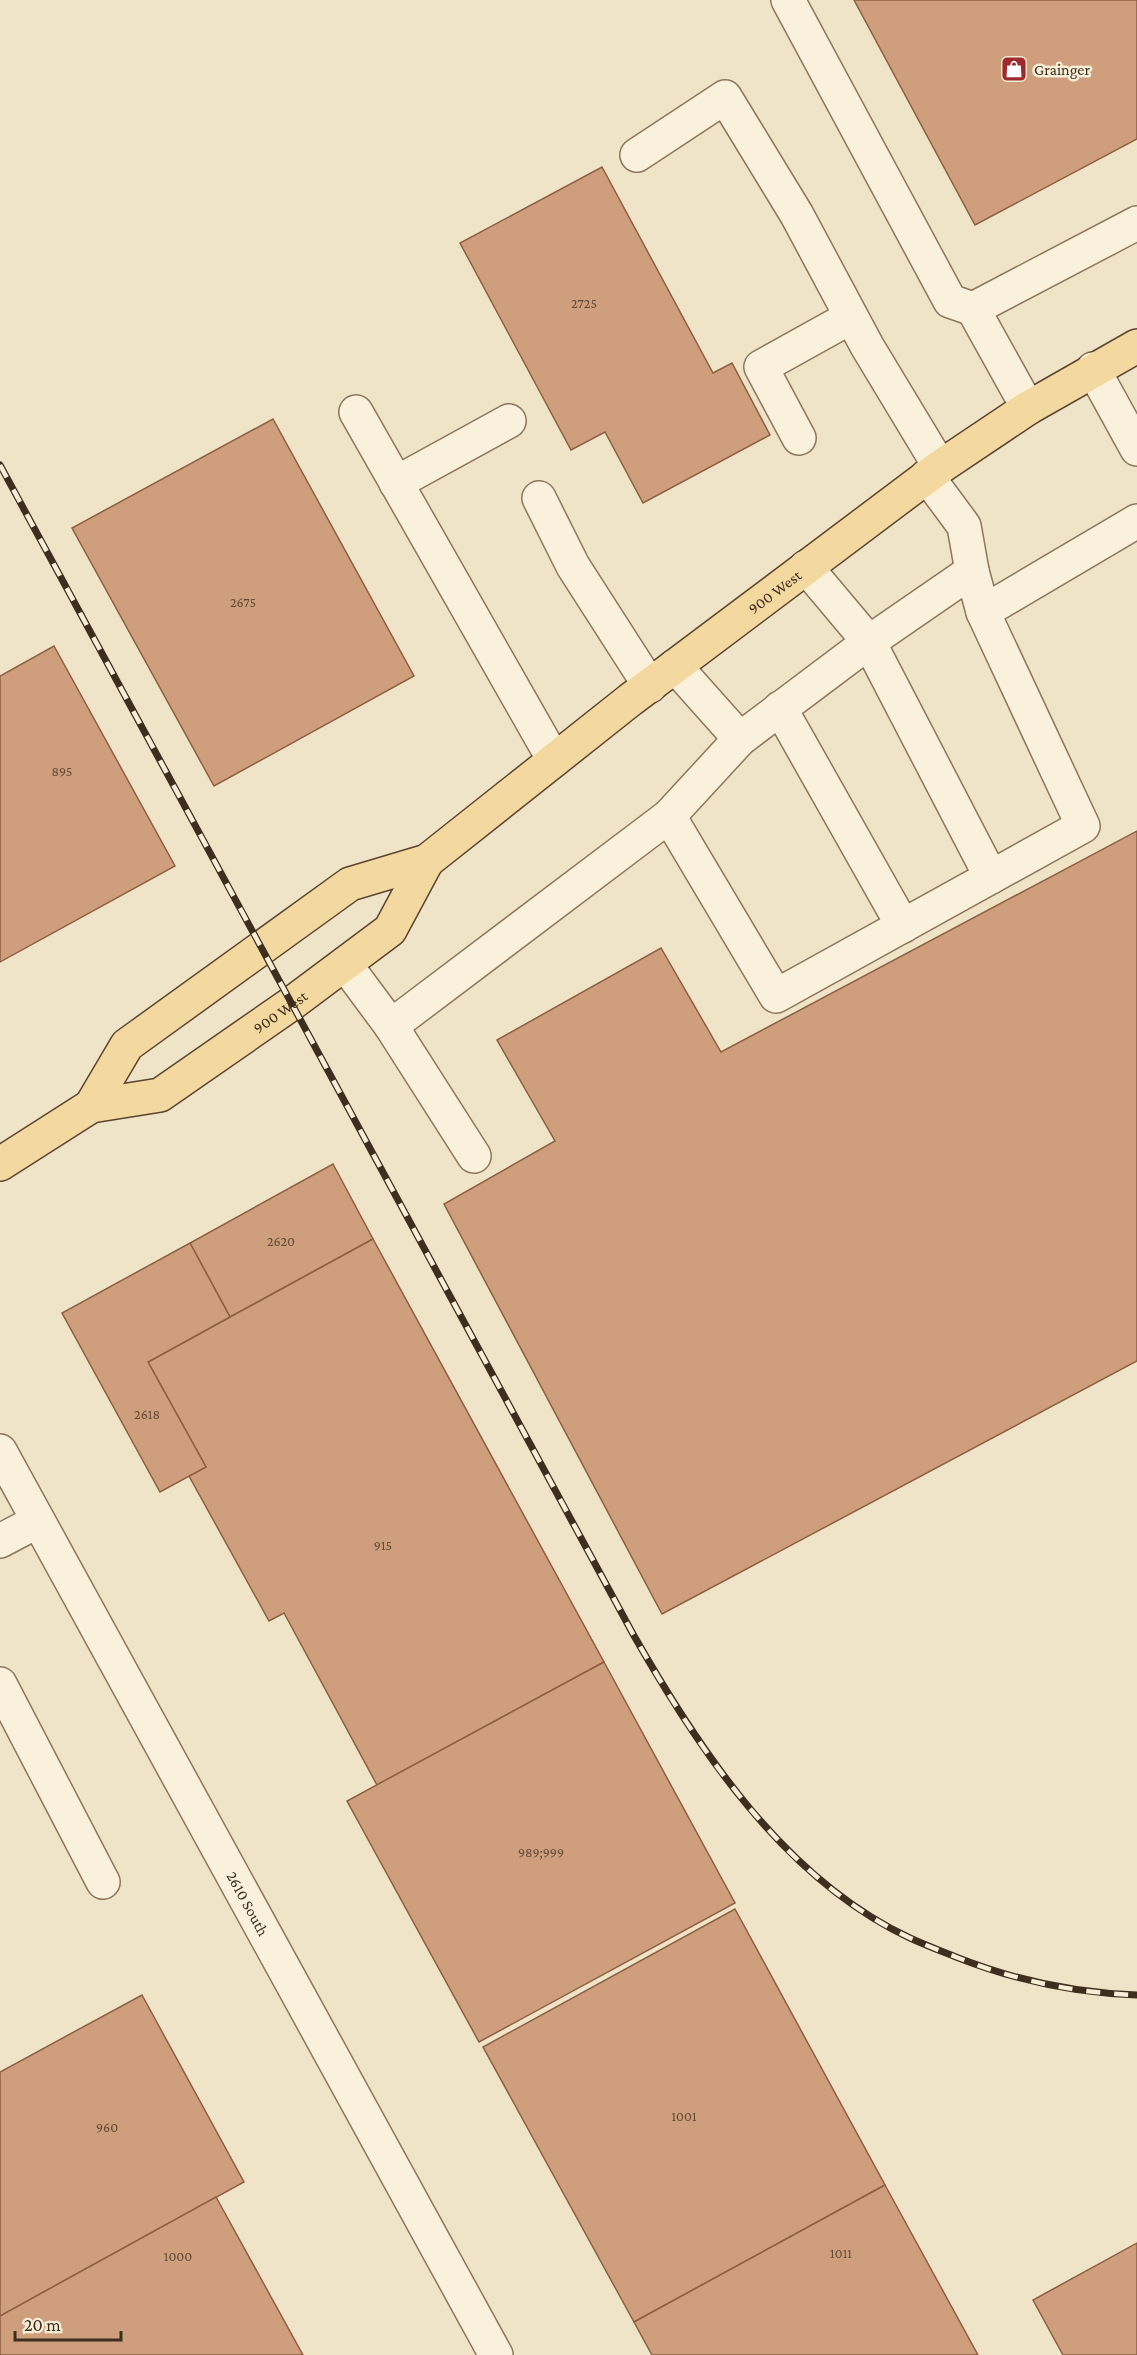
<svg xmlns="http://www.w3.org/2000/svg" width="1137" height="2355" font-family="'Crimson Pro',serif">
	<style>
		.building { fill: #cf9f7d; stroke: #8d5f41; stroke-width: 1.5 }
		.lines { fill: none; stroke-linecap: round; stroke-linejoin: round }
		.minor-casing { stroke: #8d765c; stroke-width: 36 }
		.major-casing { stroke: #5b4430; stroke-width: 36 }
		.minor { stroke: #faf1dc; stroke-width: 33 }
		.major { stroke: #f3d9a0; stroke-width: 33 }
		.rail-casing { stroke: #3d2e20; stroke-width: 7 }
		.rail { stroke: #f7eed8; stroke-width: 4.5; stroke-dasharray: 14; stroke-linecap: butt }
		.labels { text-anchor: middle; stroke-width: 5; stroke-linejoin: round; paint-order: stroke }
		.number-label { font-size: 14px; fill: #624a37 }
		.poi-label { font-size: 16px; fill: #3d2e20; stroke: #f7eed8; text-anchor: start }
		.street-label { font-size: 16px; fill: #3d2e20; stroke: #f7eed8 }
	</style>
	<rect width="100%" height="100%" fill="#f0e4c8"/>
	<g class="building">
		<polygon points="854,0 1137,0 1137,139 975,225"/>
		<polygon points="602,167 713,373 732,363 770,435 643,503 605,432 571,450 460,243"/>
		<polygon points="273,419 414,676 214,786 72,528"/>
		<polygon points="54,646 175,866 0,962 0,676"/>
		<polygon points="1137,831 1137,1361 662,1614 444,1204 555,1141 497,1040 661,948 721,1052"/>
		<polygon points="333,1164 373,1239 230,1317 190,1243"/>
		<polygon points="373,1239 604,1662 377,1785 284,1613 269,1621 189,1476 206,1467 148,1362"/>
		<polygon points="190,1243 230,1317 148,1362 206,1467 160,1492 62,1313"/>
		<polygon points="604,1662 735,1903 479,2042 347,1801"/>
		<polygon points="735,1909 885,2185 634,2322 483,2047"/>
		<polygon points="142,1995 244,2182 0,2316 0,2072"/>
		<polygon points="885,2185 978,2355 652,2355 634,2322"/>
		<polygon points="216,2197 303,2355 0,2355 0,2316"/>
		<polygon points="1137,2243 1137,2355 1063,2355 1033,2300"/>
	</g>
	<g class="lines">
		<defs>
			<g id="minor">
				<polyline points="788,0 950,301 973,309"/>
				<polyline points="637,155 725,97 797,215 867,346 940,467"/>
				<polyline points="1093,369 1137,449"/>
				<polyline points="1028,408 973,309 1137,223"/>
				<polyline points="356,412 554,760"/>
				<polyline points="799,438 761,367 851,317"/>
				<polyline points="927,476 964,526 972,571"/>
				<polyline points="396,483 509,421"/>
				<polyline points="539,498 573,566 650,686"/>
				<polyline points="806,567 869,642 991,877"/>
				<polyline points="675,666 740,739"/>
				<polyline points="780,708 903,926"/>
				<polyline points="669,816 740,739 869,642 972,571 983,612"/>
				<polyline points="345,964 391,1026 669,816 776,996 1083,826 983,612 1137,521"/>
				<polyline points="391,1026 474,1156"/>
				<path id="s1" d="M0,1451l496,904"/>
				<polyline points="0,1541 38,1521"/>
				<polyline points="0,1684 103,1882"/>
			</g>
			<g id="major">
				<path id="s2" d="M91,1106l36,-61 223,-161 77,-23 203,-161 310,-233 88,-59 109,-62"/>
				<path id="s3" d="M0,1164l91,-58 69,-11 131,-91 99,-74 37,-69"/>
			</g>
		</defs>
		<use href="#minor" class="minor-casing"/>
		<use href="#major" class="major-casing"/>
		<use href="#minor" class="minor"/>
		<use href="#major" class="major"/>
		<defs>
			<path id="rail" d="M0,465l633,1169c66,116 151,245 277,304 15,7 31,13 46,19 58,23 118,36 181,38"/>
		</defs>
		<use href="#rail" class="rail-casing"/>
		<use href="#rail" class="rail"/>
	</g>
	<defs>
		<symbol id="shop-square" viewBox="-11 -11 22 22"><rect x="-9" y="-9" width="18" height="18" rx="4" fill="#9e2a2b" stroke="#f7eed8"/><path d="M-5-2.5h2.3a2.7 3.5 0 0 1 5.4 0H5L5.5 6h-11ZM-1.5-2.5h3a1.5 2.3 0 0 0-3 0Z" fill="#fff"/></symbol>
	</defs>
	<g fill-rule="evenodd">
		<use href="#shop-square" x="999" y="54" width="30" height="30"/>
	</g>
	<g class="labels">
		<g class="number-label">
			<text x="584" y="308">2725</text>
			<text x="243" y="607">2675</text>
			<text x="62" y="776">895</text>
			<text x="281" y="1246">2620</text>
			<text x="147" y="1419">2618</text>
			<text x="383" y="1550">915</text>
			<text x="541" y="1857">989;999</text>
			<text x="684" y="2121">1001</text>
			<text x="107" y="2132">960</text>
			<text x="841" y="2258">1011</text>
			<text x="178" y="2261">1000</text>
		</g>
		<g class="poi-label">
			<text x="1034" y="75">Grainger</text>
		</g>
		<g class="street-label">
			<text dy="6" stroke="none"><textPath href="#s2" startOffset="866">900 West</textPath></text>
			<text dy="6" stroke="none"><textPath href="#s3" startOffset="324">900 West</textPath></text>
			<text dy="6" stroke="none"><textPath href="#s1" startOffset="516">2610 South</textPath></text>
		</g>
	</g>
	<path d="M15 2331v9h106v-9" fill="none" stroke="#3d2e20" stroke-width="3"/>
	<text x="24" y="2331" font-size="18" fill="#3d2e20" stroke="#f7eed8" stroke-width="4.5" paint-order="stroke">20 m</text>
</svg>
